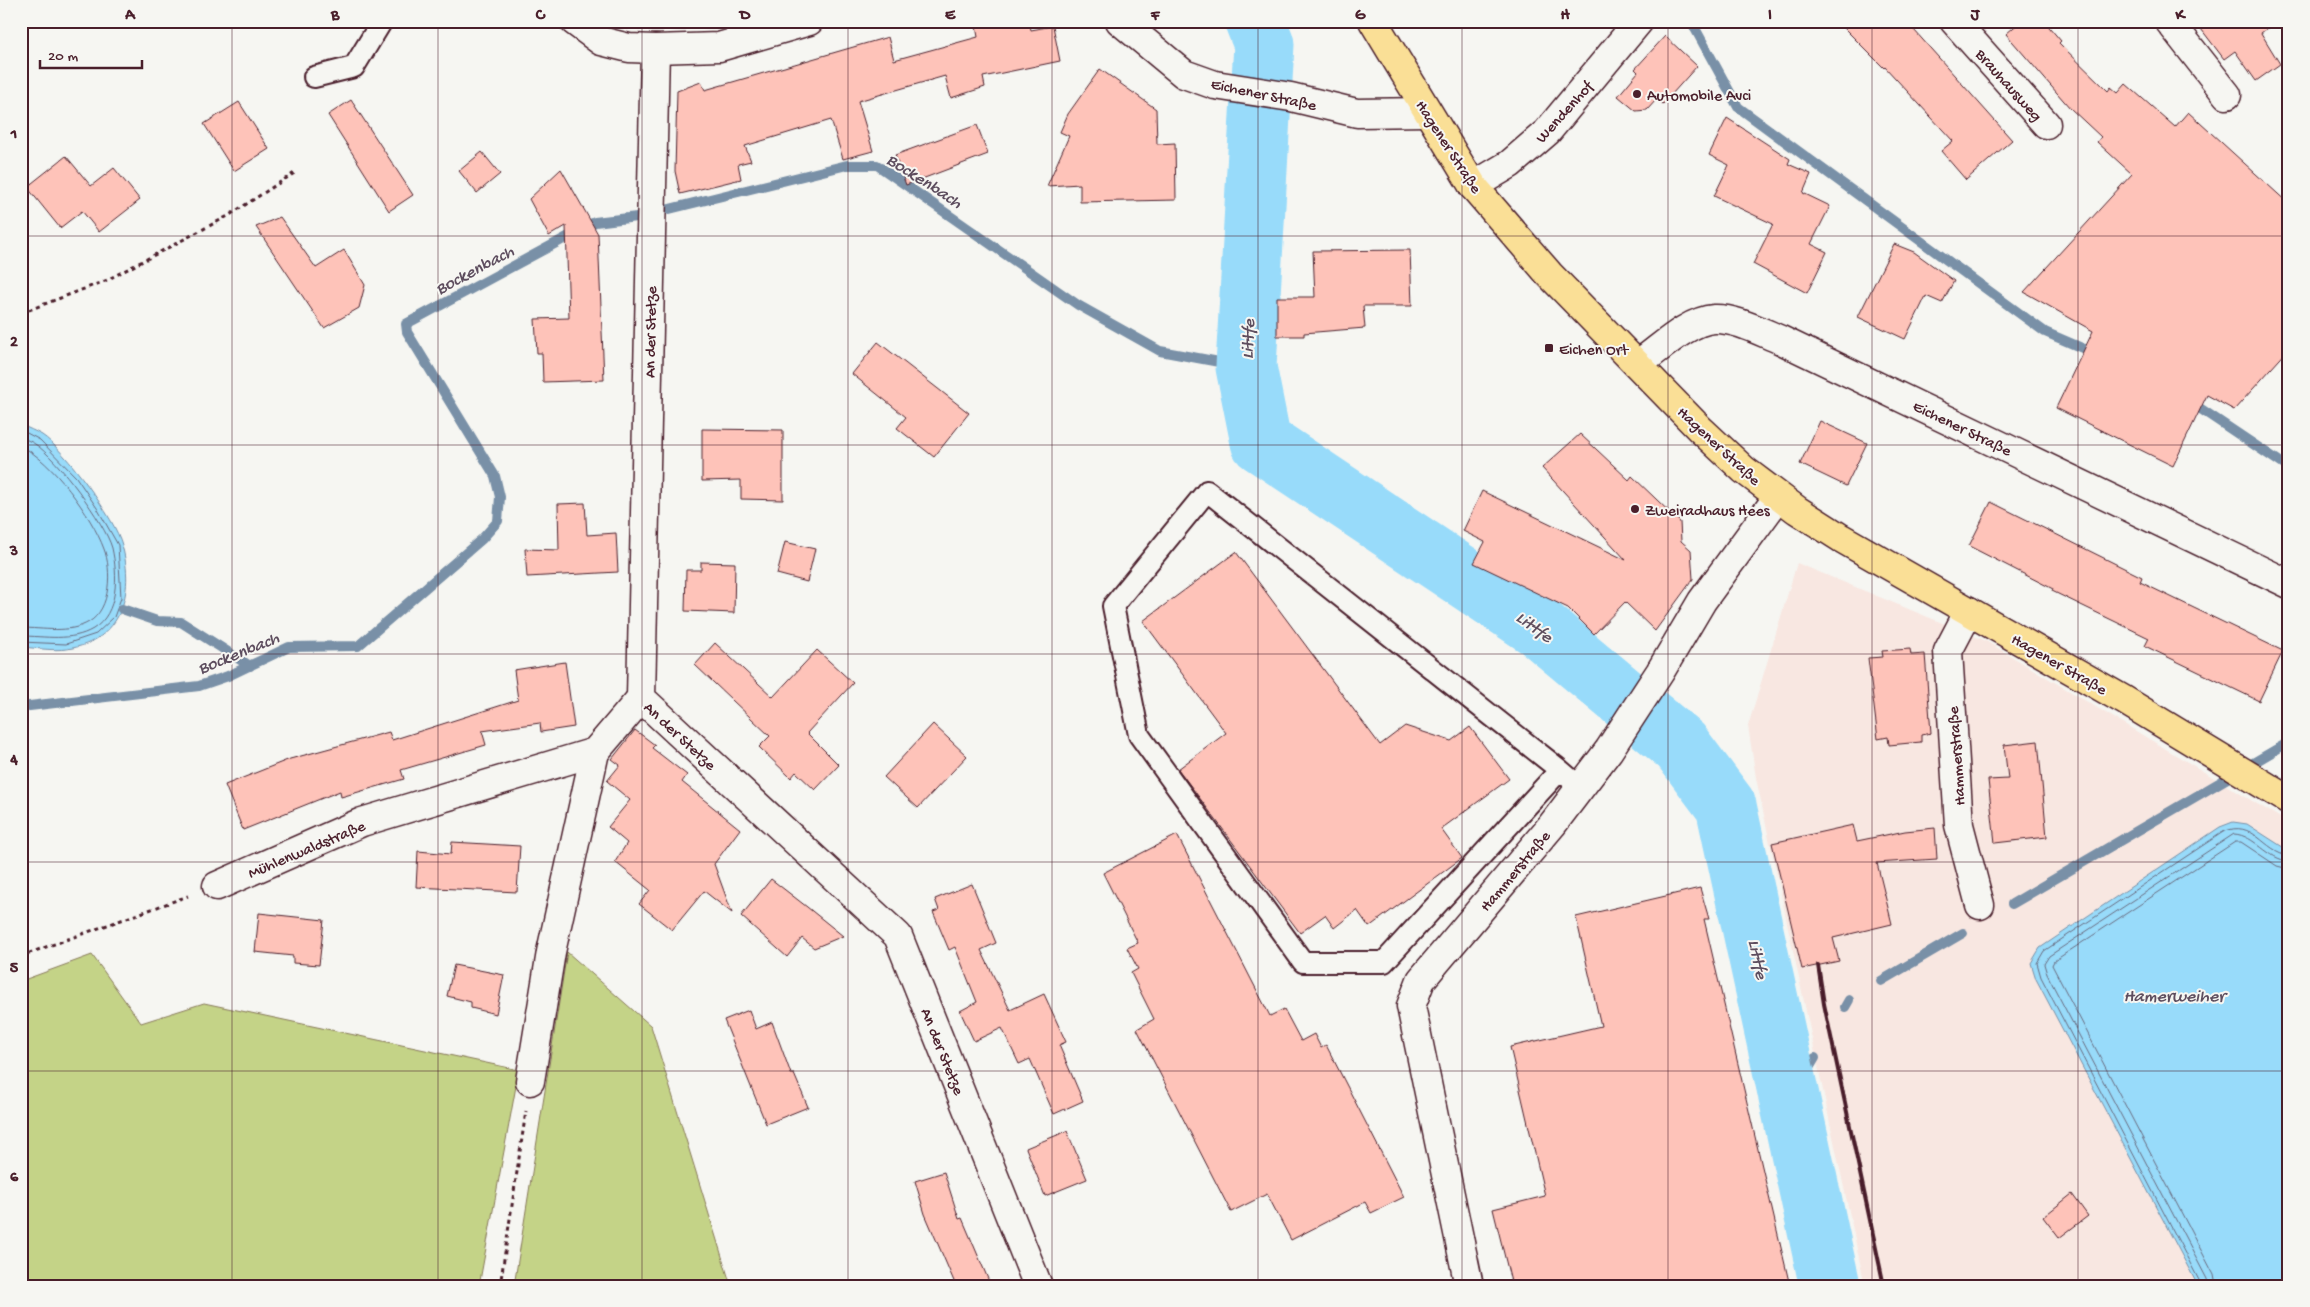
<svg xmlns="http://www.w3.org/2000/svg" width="2310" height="1307" font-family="'Gochi Hand',sans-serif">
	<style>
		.built { fill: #f8e7e1 }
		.green { fill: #c4d387; stroke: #877959 }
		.water { fill: #98dbfa; stroke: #7990a7 }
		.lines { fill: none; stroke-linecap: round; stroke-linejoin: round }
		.shore { stroke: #696a7e; stroke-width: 1 }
		.stream { stroke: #7990a7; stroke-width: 10 }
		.river { stroke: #98dbfa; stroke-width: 61 }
		.building { fill: #fec3b9; stroke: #4a1f2b }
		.service-casing { stroke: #4a1f2b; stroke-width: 24 }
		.minor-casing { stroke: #4a1f2b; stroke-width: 31 }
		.primary-casing { stroke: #4a1f2b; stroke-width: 31 }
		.path { stroke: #4a1f2b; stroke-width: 3; stroke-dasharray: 4 4; stroke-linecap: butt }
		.service { stroke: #f6f6f2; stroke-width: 20 }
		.minor { stroke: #f6f6f2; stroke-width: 28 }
		.primary { stroke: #fadf96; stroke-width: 28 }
		.rail { stroke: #4a1f2b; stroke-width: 4 }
		.grid { fill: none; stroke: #4a1f2b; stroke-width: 1; stroke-opacity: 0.55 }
		.poi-dot { fill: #4a1f2b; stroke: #f6f6f2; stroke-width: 2 }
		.labels { text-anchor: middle; stroke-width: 4; stroke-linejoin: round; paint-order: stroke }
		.street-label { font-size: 16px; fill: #4a1f2b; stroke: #f6f6f2 }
		.poi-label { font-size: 16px; fill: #4a1f2b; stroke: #f6f6f2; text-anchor: start }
		.water-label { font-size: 18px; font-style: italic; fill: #5e4e5f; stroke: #f6f6f2 }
		.neatline { fill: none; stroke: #4a1f2b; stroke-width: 2 }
		.grid-label { font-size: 16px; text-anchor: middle; font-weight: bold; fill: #4a1f2b }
	</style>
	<rect width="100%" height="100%" fill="#f6f6f2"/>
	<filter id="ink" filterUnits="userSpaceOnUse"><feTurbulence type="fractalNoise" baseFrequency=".02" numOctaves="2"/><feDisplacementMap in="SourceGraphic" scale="10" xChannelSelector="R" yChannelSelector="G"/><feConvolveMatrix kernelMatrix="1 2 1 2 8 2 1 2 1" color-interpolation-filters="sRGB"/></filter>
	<g filter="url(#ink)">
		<polygon class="built" points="1797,563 1986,641 2289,823 2289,1286 1865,1286 1756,778 1748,726"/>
		<g class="green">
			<polygon points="567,952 651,1026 731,1286 514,1286"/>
			<polygon points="92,955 141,1023 204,1003 519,1070 479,1286 21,1286 21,981"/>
		</g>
		<g class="water">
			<path d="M21,425c7,3 14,6 21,10 22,14 74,85 80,110 13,48 0,96 -55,104 -14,2 -32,-1 -46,-2z"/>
			<polygon points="2233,822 2247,824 2289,851 2289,1286 2198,1286 2036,979 2031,963 2040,948 2220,827"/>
		</g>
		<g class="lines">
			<g class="shore">
				<polyline points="21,430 40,440 76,477 97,508 118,545 121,598 114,617 96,634 66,644 21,642"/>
				<path d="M21,437c5,3 10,4 14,7 22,14 70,79 77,104 6,27 7,65 -19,81 -22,13 -48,7 -72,7"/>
				<path d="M21,446c31,15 71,70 83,103 8,21 7,60 -15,73 -20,12 -46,6 -68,6"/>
				<path d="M2202,1286l-161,-309 -4,-14 7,-12 179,-119c31,-14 40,20 66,23"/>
				<path d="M2208,1286l-1,-7 -160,-305 -3,-10 5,-8 185,-122c21,1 34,26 55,27"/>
				<polyline points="2216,1286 2214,1275 2052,965 2054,961 2235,842 2241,842 2277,866 2289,869"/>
			</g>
			<g class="stream">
				<polyline points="1691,21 1738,107 2045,332 2096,354"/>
				<polyline points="2189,401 2289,468"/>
				<polyline points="122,609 157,621 181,622 250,666"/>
				<polyline points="21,707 199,686 228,676 289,647 358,646 482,539 498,521 500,497 495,476 407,332 406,324 595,222 637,217 847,165 877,165 1078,305 1160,351 1246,367"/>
				<polyline points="2012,904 2289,742"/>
				<polyline points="1881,981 1963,933"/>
				<polyline points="1845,1007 1849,1000"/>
				<polyline points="1790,1100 1815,1058"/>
			</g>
			<polyline class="river" points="1255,21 1264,44 1246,367 1261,442 1540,628 1681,746 1726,806 1830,1286"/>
		</g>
		<g class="building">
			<polygon points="975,21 1029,21 1031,30 1053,26 1060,61 983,77 985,87 951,98 945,76 858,101 873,151 843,159 831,120 745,146 751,161 738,164 741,179 680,194 675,171 677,91 701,82 705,90 888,37 894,60 978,37"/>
			<polygon points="1837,21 1906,21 2012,140 1966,180 1941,151 1953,141 1885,67 1884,68"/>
			<polygon points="2021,21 2044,21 2061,41 2059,43 2108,91 2111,87 2118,93 2126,84 2175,127 2188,112 2289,204 2289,349 2234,410 2207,395 2173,466 2056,408 2093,331 2024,292 2132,174 2097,142 2101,137 2070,108 2006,34"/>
			<polygon points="2195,21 2277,21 2261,33 2280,64 2256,81 2235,51 2224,59"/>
			<polygon points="1665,36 1697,66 1663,104 1657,99 1647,110 1636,111 1618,96 1638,72 1635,69"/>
			<polygon points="1100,69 1156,109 1157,144 1175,143 1176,200 1080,202 1080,184 1047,186 1069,136 1060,132 1068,114"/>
			<polygon points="351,100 413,195 389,211 328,115"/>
			<polygon points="239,102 269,149 234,171 204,124"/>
			<polygon points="1727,118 1790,159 1788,164 1811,174 1803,193 1830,206 1811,244 1827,252 1807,293 1753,264 1773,224 1714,196 1729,165 1709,155"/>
			<polygon points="977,125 988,154 906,185 895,155"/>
			<polygon points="482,152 500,174 477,193 459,171"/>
			<polygon points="66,156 91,186 114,168 140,200 99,232 82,211 60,228 27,187"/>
			<polygon points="561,169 598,234 604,380 543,382 542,353 537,353 535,319 569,318 566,226 549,236 529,199"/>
			<polygon points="280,217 316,268 344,250 365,285 359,308 324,328 256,227"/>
			<polygon points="1894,244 1914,252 1954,281 1942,303 1926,296 1905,339 1858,317"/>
			<polygon points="1410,250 1412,306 1363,306 1365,328 1304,333 1304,336 1277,336 1277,297 1315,297 1313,251"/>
			<polygon points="878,342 969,413 934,457 897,428 906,417 852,374"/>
			<polygon points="1820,421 1867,443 1846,486 1800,464"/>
			<polygon points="702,429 783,430 783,500 741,499 741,480 702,481"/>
			<polygon points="1580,434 1629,480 1632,476 1680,522 1681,541 1691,550 1693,579 1655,631 1625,602 1594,634 1568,608 1474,563 1485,542 1463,531 1482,491 1626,560 1542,468"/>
			<polygon points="1991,502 2142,577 2140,582 2283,651 2259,701 2145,646 2149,638 2052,591 2053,589 1969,546"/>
			<polygon points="585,503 587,535 616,533 618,572 527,577 525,549 559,550 558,504"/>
			<polygon points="785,542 815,549 807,582 777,574"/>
			<polygon points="1236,552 1380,745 1405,726 1451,741 1470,727 1509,779 1441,829 1462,858 1369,927 1357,910 1334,928 1325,915 1300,933 1178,769 1226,733 1143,621"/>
			<polygon points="701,562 735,563 734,613 685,611 686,570 701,570"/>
			<polygon points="715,643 773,697 817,650 853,683 807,733 839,765 815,790 796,772 791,778 759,747 770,736 695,665"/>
			<polygon points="1910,649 1911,655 1925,654 1931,733 1921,735 1921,742 1889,745 1888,737 1878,739 1868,658 1883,657 1882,651"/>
			<polygon points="565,662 574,727 541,732 540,723 482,731 486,745 401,770 404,779 341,797 340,791 243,830 225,785 290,759 389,732 392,740 518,700 514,670"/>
			<polygon points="933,724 967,756 918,808 884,777"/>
			<polygon points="635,730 655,745 652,748 687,775 682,782 740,829 714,864 732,913 704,891 672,930 639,904 650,890 615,862 627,843 608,827 630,800 607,781 620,765 612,759"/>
			<polygon points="2038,741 2047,837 1995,843 1988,780 2008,779 2004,745"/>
			<polygon points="1853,825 1857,841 1905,831 1935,828 1937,859 1877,863 1892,924 1833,938 1839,961 1802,969 1772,843"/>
			<polygon points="1177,835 1270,1016 1284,1009 1301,1041 1314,1034 1321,1048 1326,1045 1404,1197 1371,1213 1365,1202 1291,1240 1267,1194 1231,1212 1137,1029 1154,1019 1131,973 1138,969 1127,948 1138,943 1103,873"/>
			<polygon points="452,842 520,846 517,892 416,887 418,851 451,854"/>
			<polygon points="771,879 807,907 843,936 814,948 802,938 787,957 741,916"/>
			<polygon points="972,884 996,943 981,950 1010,1010 1044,994 1066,1042 1059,1045 1083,1101 1054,1114 1030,1059 1019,1064 1002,1028 974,1041 960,1011 977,1002 955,947 949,950 933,912 939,910 935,899"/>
			<polygon points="1700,888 1709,919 1704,919 1790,1286 1512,1286 1493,1209 1545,1196 1510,1047 1601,1026 1576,917"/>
			<polygon points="259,913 324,920 319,965 293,963 293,956 255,952"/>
			<polygon points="454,965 504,975 496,1014 471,1008 471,1002 447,996"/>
			<polygon points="749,1010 756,1029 772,1022 791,1074 794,1074 808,1107 766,1124 724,1020"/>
			<polygon points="1067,1131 1087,1179 1045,1196 1026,1148"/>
			<polygon points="944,1172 959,1219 962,1218 991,1286 956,1286 925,1214 915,1181"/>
			<polygon points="2072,1194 2088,1216 2059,1238 2043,1217"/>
		</g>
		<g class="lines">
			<defs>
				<g id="service">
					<polyline points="314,77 354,67 382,21"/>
					<polyline points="1560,770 1384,962 1303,962 1139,735 1113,606 1207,491 1560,770 1581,788"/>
				</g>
				<g id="minor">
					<polyline points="574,21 601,41 629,48 655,49 719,47 809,21"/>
					<polyline points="1120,21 1184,74 1215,85 1291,97 1357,113 1427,112"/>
					<polyline points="1954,21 2046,124"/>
					<polyline points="2169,21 2227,95"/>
					<polyline points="655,49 641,698 898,936 1038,1286"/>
					<polyline points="1473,186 1510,164 1547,132 1639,21"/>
					<path d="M1638,364c22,-15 49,-43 76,-45 22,-1 47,13 67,21l508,244"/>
					<polyline points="1969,611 1948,651 1959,825 1980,905"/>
					<polyline points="217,886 362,822 595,752 641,698"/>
					<polyline points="530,1081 551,952 595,752"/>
					<polyline points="1469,1286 1411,1006 1421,980 1552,825 1609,750 1660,672 1702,601 1778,497"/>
				</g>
				<polyline id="primary" points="1373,21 1473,186 1549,274 1699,428 1744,470 1797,510 1841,538 2124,700 2289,800"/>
			</defs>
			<use href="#service" class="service-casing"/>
			<use href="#minor" class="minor-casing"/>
			<use href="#primary" class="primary-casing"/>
			<g class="path">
				<polyline points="21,313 105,281 228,216 296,172"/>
				<polyline points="21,956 188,896"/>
				<polyline points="500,1286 526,1111"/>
			</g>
			<use href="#service" class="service"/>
			<use href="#minor" class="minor"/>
			<use href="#primary" class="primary"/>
			<polyline class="rail" points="1818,965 1824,1004 1884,1286"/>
		</g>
	</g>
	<path class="grid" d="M232,21v1265M438,21v1265M642,21v1265M848,21v1265M1052,21v1265M1258,21v1265M1462,21v1265M1668,21v1265M1872,21v1265M2078,21v1265M21,236h2268M21,445h2268M21,654h2268M21,862h2268M21,1071h2268"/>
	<g class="poi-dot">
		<circle cx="1637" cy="94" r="5"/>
		<rect x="1544" y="343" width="10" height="10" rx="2.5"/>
		<circle cx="1635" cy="509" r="5"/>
	</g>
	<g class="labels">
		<g class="street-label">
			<text transform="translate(2010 84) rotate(48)" y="6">Brauhausweg</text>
			<text transform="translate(1264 93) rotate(12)" y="6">Eichener Straße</text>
			<text transform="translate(1563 111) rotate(-48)" y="6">Wendenhof</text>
			<text transform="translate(1450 146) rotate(57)" y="6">Hagener Straße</text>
			<text transform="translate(649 332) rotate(-89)" y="6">An der Stetze</text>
			<text transform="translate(1963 427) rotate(26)" y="6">Eichener Straße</text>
			<text transform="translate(1720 445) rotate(43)" y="6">Hagener Straße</text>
			<text transform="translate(2060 663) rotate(30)" y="6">Hagener Straße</text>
			<text transform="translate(681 735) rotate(43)" y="6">An der Stetze</text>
			<text transform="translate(1955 756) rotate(-94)" y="6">Hammerstraße</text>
			<text transform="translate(306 848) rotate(-23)" y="6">Mühlenwaldstraße</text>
			<text transform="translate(1514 870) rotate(-50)" y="6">Hammerstraße</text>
			<text transform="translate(944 1051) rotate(68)" y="6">An der Stetze</text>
		</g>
		<g class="poi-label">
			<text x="1647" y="100">Automobile Avci</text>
			<text x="1559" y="354">Eichen Ort</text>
			<text x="1645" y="515">Zweiradhaus Hees</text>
		</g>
		<g class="water-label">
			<text transform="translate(925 180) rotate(33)" y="6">Bockenbach</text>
			<text transform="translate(474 269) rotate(-28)" y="6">Bockenbach</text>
			<text transform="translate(1247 339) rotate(-87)" y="6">Littfe</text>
			<text transform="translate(1535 626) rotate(36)" y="6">Littfe</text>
			<text transform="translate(238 652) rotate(-22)" y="6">Bockenbach</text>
			<text transform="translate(1759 959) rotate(78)" y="6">Littfe</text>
			<text x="2174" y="1001">Hamerweiher</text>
		</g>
	</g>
	<rect width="2310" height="1307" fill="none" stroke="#f6f6f2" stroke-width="55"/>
	<path d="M40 60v8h102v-8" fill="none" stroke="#4a1f2b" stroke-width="2.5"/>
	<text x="48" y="60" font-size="15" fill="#4a1f2b" stroke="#f6f6f2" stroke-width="4" paint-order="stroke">20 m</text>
	<rect x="28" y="28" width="2254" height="1252" class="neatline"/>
	<g class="grid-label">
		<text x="130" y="19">A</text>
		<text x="335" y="19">B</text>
		<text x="540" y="19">C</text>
		<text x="745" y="19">D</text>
		<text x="950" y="19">E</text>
		<text x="1155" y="19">F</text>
		<text x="1360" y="19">G</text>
		<text x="1565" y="19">H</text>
		<text x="1770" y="19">I</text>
		<text x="1975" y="19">J</text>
		<text x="2180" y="19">K</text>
		<text x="14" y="138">1</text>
		<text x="14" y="346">2</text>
		<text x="14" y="555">3</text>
		<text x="14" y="764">4</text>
		<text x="14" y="972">5</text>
		<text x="14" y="1181">6</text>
	</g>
</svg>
